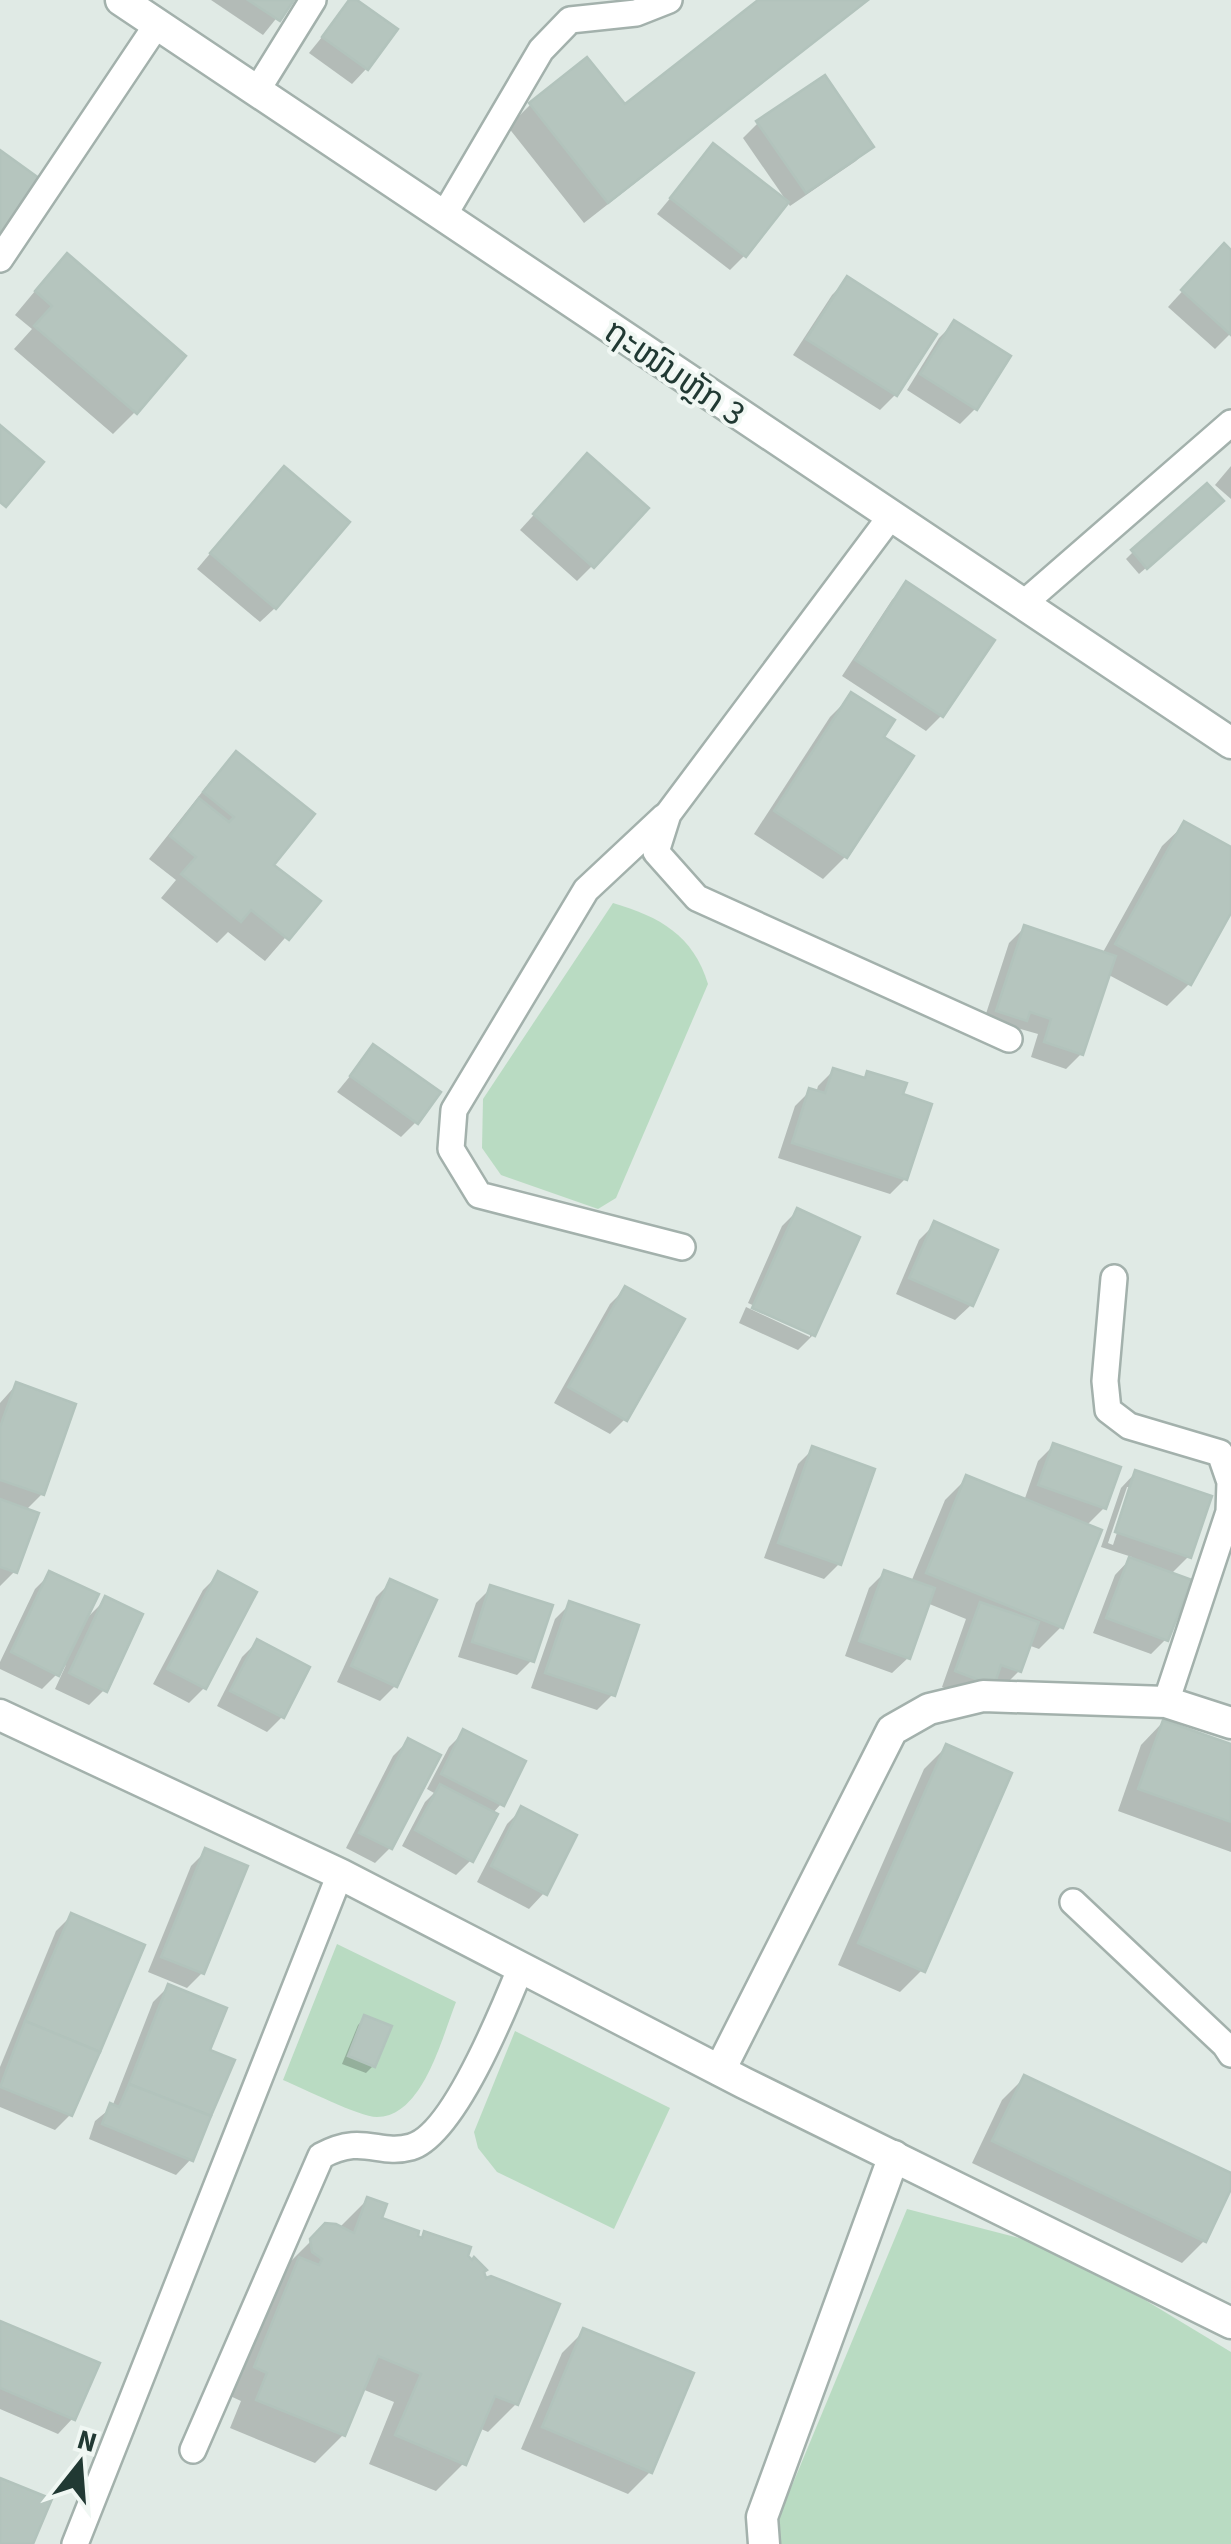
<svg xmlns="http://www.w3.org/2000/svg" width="1231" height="2544" font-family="'Source Sans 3','Noto Sans Lao',sans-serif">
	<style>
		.green { fill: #b9dbc2; fill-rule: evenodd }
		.shadow { fill: #0003; fill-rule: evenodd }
		.building { fill: #b5c5be; stroke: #b2c3bc; stroke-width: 2.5 }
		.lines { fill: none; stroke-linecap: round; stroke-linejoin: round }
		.lane-casing { stroke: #a3b1ac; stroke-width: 30 }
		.street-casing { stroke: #a3b1ac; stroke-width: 35 }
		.lane { stroke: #fff; stroke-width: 25 }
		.street { stroke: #fff; stroke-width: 30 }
		.labels { text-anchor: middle; stroke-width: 8; stroke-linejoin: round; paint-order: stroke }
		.street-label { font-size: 35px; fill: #213933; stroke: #f0f7f3 }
	</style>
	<rect width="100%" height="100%" fill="#e0eae5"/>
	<g class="green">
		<path d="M613,903c47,14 80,32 95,81l-92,214 -18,11 -97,-34 -19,-27 1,-49z"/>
		<path d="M337,1944l119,58c-14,35 -33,115 -79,115 -18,0 -74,-29 -94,-37zM364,2015l28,11 -17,41 -27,-11z"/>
		<polygon points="515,2031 670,2108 614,2229 497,2172 478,2148 474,2132"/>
		<polygon points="907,2209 1027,2240 1145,2300 1231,2352 1231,2544 781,2544 776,2524"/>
	</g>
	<g class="shadow">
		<polygon points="211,0 291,0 263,35"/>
		<polygon points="352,0 367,68 352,84 309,53"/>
		<polygon points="762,0 868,0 584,223 508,127 530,105 587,61 624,108"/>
		<polygon points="758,123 871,146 856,161 790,206 743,138"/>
		<polygon points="713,147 745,255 730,270 657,214"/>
		<polygon points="1231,253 1231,333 1215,349 1168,307 1209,262"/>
		<polygon points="45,279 135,412 113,434 14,349 32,329 15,315"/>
		<polygon points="847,280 895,395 880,410 793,355 832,295"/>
		<polygon points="954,323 1008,357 975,409 960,424 907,390 939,338"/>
		<polygon points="1231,466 1231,499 1215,485"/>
		<polygon points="573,472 592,566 577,581 520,530"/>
		<polygon points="269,484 275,608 260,622 197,569"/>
		<polygon points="1214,508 1139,574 1126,559 1133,552"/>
		<polygon points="907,585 941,716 926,731 842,676 892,600"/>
		<polygon points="852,695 881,737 845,857 823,879 754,834 830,717"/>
		<polygon points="236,755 271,865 317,901 265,961 228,932 217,943 161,898 176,880 149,859 214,777"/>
		<polygon points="1185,824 1231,849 1231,908 1189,984 1167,1006 1107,974 1081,1054 1066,1069 1031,1057 1038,1034 1017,1028 1010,1035 982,1026 1009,943 1024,928 1102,954 1162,846"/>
		<polygon points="374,1047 416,1122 401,1137 337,1092"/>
		<polygon points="834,1070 862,1080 868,1074 899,1096 905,1179 890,1194 778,1158 795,1106 810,1091 816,1093 818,1086"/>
		<polygon points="797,1211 813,1335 798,1350 739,1323 746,1307 810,1337 810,1331 748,1303 782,1226"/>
		<polygon points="935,1224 971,1305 955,1320 896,1294 919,1240"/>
		<polygon points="625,1289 625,1419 610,1434 554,1403 610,1304"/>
		<polygon points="16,1385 42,1494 25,1511 15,1571 0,1586 0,1403"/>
		<polygon points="1053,1446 1104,1508 1086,1526 1061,1627 1039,1649 1028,1645 1019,1671 1004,1686 977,1700 942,1687 966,1619 927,1603 908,1658 892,1673 845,1656 869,1588 884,1573 911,1582 945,1500 967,1478 1024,1501 1038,1461"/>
		<polygon points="813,1449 839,1564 824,1579 764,1558 798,1464"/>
		<path d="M1136,1472l53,84 -19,19 -4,64 -15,15 -58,-21 22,-58 17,-18 -31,-10 20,-59zM1127,1487h5l-19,58 -5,-2z"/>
		<polygon points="50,1574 83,1622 106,1599 104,1690 89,1705 55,1689 66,1665 42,1689 0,1669 0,1662 35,1589"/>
		<polygon points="218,1575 204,1688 189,1703 153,1684 203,1590"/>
		<polygon points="391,1582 395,1686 380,1701 337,1682 376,1597"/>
		<polygon points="491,1588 532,1660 517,1675 458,1657 476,1603"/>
		<polygon points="570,1604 612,1695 597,1710 531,1688 555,1619"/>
		<polygon points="257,1642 282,1717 267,1732 217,1706 242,1657"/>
		<polygon points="1163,1722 1231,1746 1231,1852 1118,1811 1141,1745"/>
		<polygon points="464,1732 501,1804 492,1814 471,1860 456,1875 402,1846 425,1802 434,1793 427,1789 449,1747"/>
		<polygon points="408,1741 390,1848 375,1863 346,1848 393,1756"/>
		<polygon points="946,1747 922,1970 900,1992 838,1965 924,1769"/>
		<polygon points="522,1809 544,1893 529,1909 477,1882 507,1824"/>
		<polygon points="206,1851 202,1973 187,1988 148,1972 191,1866"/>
		<polygon points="71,1916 70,2115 55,2130 0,2107 0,2067 56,1931"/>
		<polygon points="168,1987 207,2051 191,2159 176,2175 89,2139 95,2121 112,2107 153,2002"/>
		<polygon points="365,2018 373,2066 366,2073 342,2064 358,2025"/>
		<polygon points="1024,2078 1231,2175 1231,2184 1204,2241 1182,2263 972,2163 1002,2100"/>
		<polygon points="367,2200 378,2219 419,2239 425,2234 465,2257 485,2281 516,2404 488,2432 479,2428 464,2463 436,2491 369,2464 394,2402 362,2389 343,2435 315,2463 230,2428 241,2401 228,2395 272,2288 284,2275 283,2269 326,2226 339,2228"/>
		<polygon points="0,2323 73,2418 58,2434 0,2409"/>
		<polygon points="584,2331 650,2472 628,2494 521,2449 562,2353"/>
	</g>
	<g class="building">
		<polygon points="248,0 294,0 280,21"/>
		<polygon points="349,0 357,0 398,29 368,70 322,37"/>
		<polygon points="758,0 868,0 608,203 529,103 587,57 625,104"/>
		<polygon points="825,75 874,147 806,193 756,121"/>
		<polygon points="713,143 789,202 746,257 670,198"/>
		<polygon points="0,150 43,181 0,242"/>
		<polygon points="1224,243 1231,250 1231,335 1181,290"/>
		<polygon points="67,253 186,356 137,414 34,326 52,306 35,291"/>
		<polygon points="847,276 937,334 897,396 806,339"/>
		<polygon points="954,320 1011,356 977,410 920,374"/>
		<polygon points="0,425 44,462 6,507 0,502"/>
		<polygon points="587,453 649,508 594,568 533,514"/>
		<polygon points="284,466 350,522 276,609 210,553"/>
		<polygon points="1207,483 1224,501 1147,569 1131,550"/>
		<polygon points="906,581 995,640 943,717 855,660"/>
		<polygon points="851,692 895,720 884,737 914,756 847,858 774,811"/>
		<polygon points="236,751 315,814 274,865 321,901 289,940 251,910 241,922 181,874 196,857 170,836 199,798 229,822 234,817 203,792"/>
		<polygon points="1184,821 1231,847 1231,913 1191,985 1115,944"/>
		<polygon points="1024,925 1116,956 1083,1055 1044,1042 1051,1019 1030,1012 1027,1021 996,1011"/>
		<polygon points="373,1044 441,1092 418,1124 350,1076"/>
		<polygon points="833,1068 865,1078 867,1071 907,1083 903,1094 932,1104 907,1180 792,1143 809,1088 825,1093"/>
		<polygon points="797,1208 860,1237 815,1336 752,1308"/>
		<polygon points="934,1221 998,1250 973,1306 909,1278"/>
		<polygon points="625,1286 685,1319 627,1421 568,1387"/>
		<polygon points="16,1382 76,1404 44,1495 0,1480 0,1427"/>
		<polygon points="1053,1443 1121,1467 1106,1509 1038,1485"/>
		<polygon points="812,1446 875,1469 841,1565 778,1543"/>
		<polygon points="1135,1470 1212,1496 1191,1558 1115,1532"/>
		<polygon points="966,1475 1102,1530 1063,1628 926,1573"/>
		<polygon points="0,1499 39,1513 17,1573 0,1567"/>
		<polygon points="1129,1557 1192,1580 1168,1641 1106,1618"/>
		<polygon points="884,1570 935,1588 910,1659 859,1641"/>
		<polygon points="49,1571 99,1594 59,1676 11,1652"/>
		<polygon points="218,1571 257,1592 206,1689 167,1669"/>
		<polygon points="390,1579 437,1600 397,1687 351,1666"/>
		<polygon points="490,1585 553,1605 534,1662 472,1642"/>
		<polygon points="105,1596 143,1614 107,1692 69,1673"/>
		<polygon points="569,1601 639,1625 615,1696 545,1673"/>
		<polygon points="980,1602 1039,1622 1021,1672 1001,1665 994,1686 955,1671"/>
		<polygon points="257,1639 310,1667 284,1718 230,1691"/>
		<polygon points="1163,1720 1231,1744 1231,1822 1138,1789"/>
		<polygon points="463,1729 526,1761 504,1806 441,1774"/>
		<polygon points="408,1738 441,1755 392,1849 359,1833"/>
		<polygon points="946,1744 1012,1773 925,1972 858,1943"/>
		<polygon points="440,1784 498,1814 473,1862 415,1830"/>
		<polygon points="521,1806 577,1835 547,1895 491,1866"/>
		<polygon points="205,1848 248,1866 204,1974 161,1957"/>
		<polygon points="71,1913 145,1945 100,2052 25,2021"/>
		<polygon points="168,1984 227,2008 210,2050 235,2060 211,2116 129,2084"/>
		<polygon points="364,2015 392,2026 375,2067 348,2056"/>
		<polygon points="25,2021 100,2052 72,2116 0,2087"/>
		<polygon points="1024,2075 1231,2173 1231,2189 1206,2242 992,2141"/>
		<polygon points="129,2084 211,2116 193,2161 102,2124 110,2103 119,2107"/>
		<polygon points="367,2197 387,2204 382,2218 419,2231 418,2236 422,2238 424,2231 471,2247 468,2256 472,2260 474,2257 487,2270 484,2272 486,2278 491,2276 560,2304 518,2405 495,2396 466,2465 395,2435 421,2374 378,2356 345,2436 256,2400 267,2373 254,2367 299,2257 319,2265 322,2259 312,2252 310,2239 325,2223 336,2224 354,2233"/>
		<polygon points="0,2321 100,2363 75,2420 0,2388"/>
		<polygon points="583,2328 694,2373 652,2473 542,2427"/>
		<polygon points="0,2478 52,2499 33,2544 0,2544"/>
	</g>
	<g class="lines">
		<defs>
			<g id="lane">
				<polyline points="256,92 313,0"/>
				<polyline points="443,217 541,50 570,20 636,13 669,0"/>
				<polyline points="0,259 156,26"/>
				<polyline points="891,516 668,814 656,852 697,898 1009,1039"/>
				<polyline points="1023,604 1231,423"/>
				<polyline points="664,817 586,890 454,1110 451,1149 479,1195 682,1247"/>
				<polyline points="1114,1278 1105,1381 1108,1410 1129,1426 1220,1453 1230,1482 1229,1512 1166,1702"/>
				<polyline points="1073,1902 1225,2045 1231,2054"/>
				<path d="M193,2450l128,-294c42,-23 57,0 90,-9 42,-12 93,-138 110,-180"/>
				<polyline points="75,2544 340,1874"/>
			</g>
			<g id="street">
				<polyline points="121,0 1231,743"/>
				<polyline points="0,1715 340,1874 744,2083 1231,2323"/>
				<polyline points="720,2070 892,1730 929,1709 983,1696 1166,1702 1231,1723"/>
				<polyline points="764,2544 762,2517 894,2156"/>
			</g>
		</defs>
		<use href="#lane" class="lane-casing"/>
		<use href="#street" class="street-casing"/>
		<use href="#lane" class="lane"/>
		<use href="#street" class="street"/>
	</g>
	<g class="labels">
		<g class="street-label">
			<text transform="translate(675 372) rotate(34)" y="12">ຖະໜົນຫຼັກ 3</text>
		</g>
	</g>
	<g transform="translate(80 2464) rotate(17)" stroke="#f0f7f3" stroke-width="8" paint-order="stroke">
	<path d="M0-8L18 38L0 25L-18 38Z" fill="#213933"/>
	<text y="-15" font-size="28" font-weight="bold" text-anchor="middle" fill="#213933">N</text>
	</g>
</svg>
